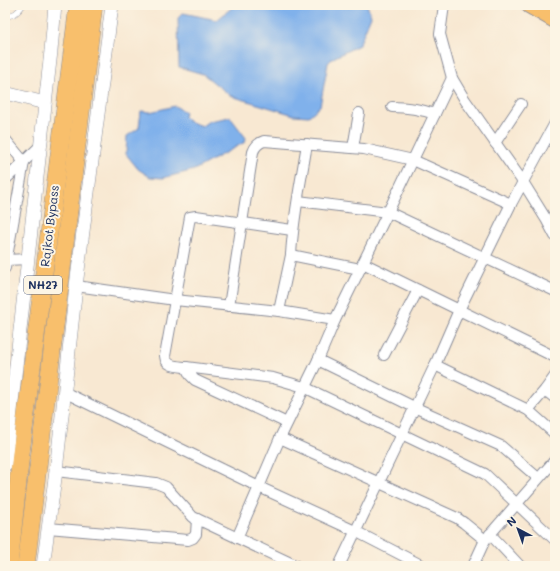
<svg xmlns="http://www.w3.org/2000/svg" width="560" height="571" font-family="Mali,sans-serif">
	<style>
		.water { fill: #80b1eb; stroke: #4e70a4 }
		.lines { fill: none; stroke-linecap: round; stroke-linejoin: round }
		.service-casing { stroke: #8a8c98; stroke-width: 6 }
		.minor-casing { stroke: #8a8c98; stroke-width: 12 }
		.tertiary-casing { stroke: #8a8c98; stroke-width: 14 }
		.primary-casing { stroke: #8a8c98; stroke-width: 18 }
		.trunk-casing { stroke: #8a8c98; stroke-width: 18 }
		.service { stroke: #fff; stroke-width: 5 }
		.minor { stroke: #fff; stroke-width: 10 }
		.tertiary { stroke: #fff; stroke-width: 13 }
		.primary { stroke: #f8bf6c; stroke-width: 16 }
		.trunk { stroke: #f8bf6c; stroke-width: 17 }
		.labels { text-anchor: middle; stroke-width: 4; stroke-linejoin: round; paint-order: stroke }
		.shield { fill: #fcf5e5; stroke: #5e6a86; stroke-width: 1 }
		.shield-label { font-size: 11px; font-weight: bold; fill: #1b2f5e }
		.street-label { font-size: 12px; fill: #1b2f5e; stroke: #fcf5e5 }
	</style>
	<rect width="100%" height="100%" fill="#fcf5e5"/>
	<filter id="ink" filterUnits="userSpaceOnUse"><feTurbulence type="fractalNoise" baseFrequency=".025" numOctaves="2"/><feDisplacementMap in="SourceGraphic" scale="8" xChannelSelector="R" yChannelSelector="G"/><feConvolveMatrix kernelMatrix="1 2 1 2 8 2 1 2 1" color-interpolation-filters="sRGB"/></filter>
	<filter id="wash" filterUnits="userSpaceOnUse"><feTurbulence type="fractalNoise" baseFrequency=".012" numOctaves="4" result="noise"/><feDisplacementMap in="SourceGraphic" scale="16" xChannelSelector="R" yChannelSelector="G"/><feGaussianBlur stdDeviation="0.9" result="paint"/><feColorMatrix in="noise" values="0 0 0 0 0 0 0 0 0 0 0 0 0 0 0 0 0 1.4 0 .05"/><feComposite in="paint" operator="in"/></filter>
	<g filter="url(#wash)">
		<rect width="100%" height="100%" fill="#f8e8d2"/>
		<g class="water">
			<polygon points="235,5 367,5 371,16 359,45 333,58 328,63 320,106 309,116 294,115 231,96 203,74 179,67 178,18 183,13 217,20"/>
			<polygon points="175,106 185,112 184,117 190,122 202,126 209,121 230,117 246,138 245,142 194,170 163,178 150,177 138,169 126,154 127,136 139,128 141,111 150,112"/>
		</g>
	</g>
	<g filter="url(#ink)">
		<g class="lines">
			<defs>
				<path id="service" d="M5,16c9,0 13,-4 18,-11"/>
				<g id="minor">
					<polyline points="444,5 440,34 452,78 465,100 523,182 546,219 555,236"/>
					<path d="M392,107c15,0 28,2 43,7"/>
					<polyline points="5,139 24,162 5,268"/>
					<polyline points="495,143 521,104"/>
					<polyline points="353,148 359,113"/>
					<polyline points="5,180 40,146"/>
					<polyline points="298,201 388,212 555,291"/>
					<path d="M291,255c2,-37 10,-74 16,-111"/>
					<polyline points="6,260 28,259"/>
					<polyline points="363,263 459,310 511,204"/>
					<polyline points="76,286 175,300 279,311 335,320"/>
					<path d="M229,306l24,-154c2,-6 5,-9 11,-11l100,8 49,11 98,44 44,-81"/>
					<polyline points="279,311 291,255 360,269"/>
					<polyline points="384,355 418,290"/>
					<polyline points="318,360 414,407 501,446 538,478"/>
					<polyline points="435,365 528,410 555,434"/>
					<path d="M186,367c-9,-1 -20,0 -21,-11l25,-139 6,-1 96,14"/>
					<polyline points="545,390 555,398"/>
					<polyline points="64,392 259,487 355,531 423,566"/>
					<polyline points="528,410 545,390 555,376"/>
					<polyline points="287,423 195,380 190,375 186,367 273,378 304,387 485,474 555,540"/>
					<polyline points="280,438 457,518 464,523 485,540"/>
					<polyline points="56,471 156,483 166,487 193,517 297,566"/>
					<polyline points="48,528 188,540 193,538 196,534 197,519"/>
					<polyline points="490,534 520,566"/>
					<polyline points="237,538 280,438 318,360 335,320 388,212 452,78"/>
					<polyline points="339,566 435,365 459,310 555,357"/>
					<polyline points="473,566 485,540 555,460"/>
				</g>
				<g id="tertiary">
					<polyline points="5,93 45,103"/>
					<polyline points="5,465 51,51 55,5"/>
					<polyline points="43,566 56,471 76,286 112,5"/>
				</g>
				<polyline id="primary" points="529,5 555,20"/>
				<g id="trunk">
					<polyline points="9,566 21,454 78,5"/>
					<polyline points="26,566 94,5"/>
				</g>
			</defs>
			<use href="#service" class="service-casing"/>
			<use href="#minor" class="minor-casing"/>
			<use href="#tertiary" class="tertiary-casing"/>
			<use href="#primary" class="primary-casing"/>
			<use href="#trunk" class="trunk-casing"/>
			<use href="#service" class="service"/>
			<use href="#minor" class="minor"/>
			<use href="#tertiary" class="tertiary"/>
			<use href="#primary" class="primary"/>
			<use href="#trunk" class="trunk"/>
		</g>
	</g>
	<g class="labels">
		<rect class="shield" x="24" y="276" width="38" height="18" rx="3"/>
		<g class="shield-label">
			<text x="43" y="289">NH27</text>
		</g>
		<g class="street-label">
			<text transform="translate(50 226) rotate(-83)" y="4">Rajkot Bypass</text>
		</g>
	</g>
	<rect width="560" height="571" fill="none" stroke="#fcf5e5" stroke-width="20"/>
	<g transform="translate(518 529) rotate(319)" stroke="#fcf5e5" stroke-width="3" paint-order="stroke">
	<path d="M0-3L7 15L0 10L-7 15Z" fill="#1b2f5e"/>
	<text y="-6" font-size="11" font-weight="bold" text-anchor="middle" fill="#1b2f5e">N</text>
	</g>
</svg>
